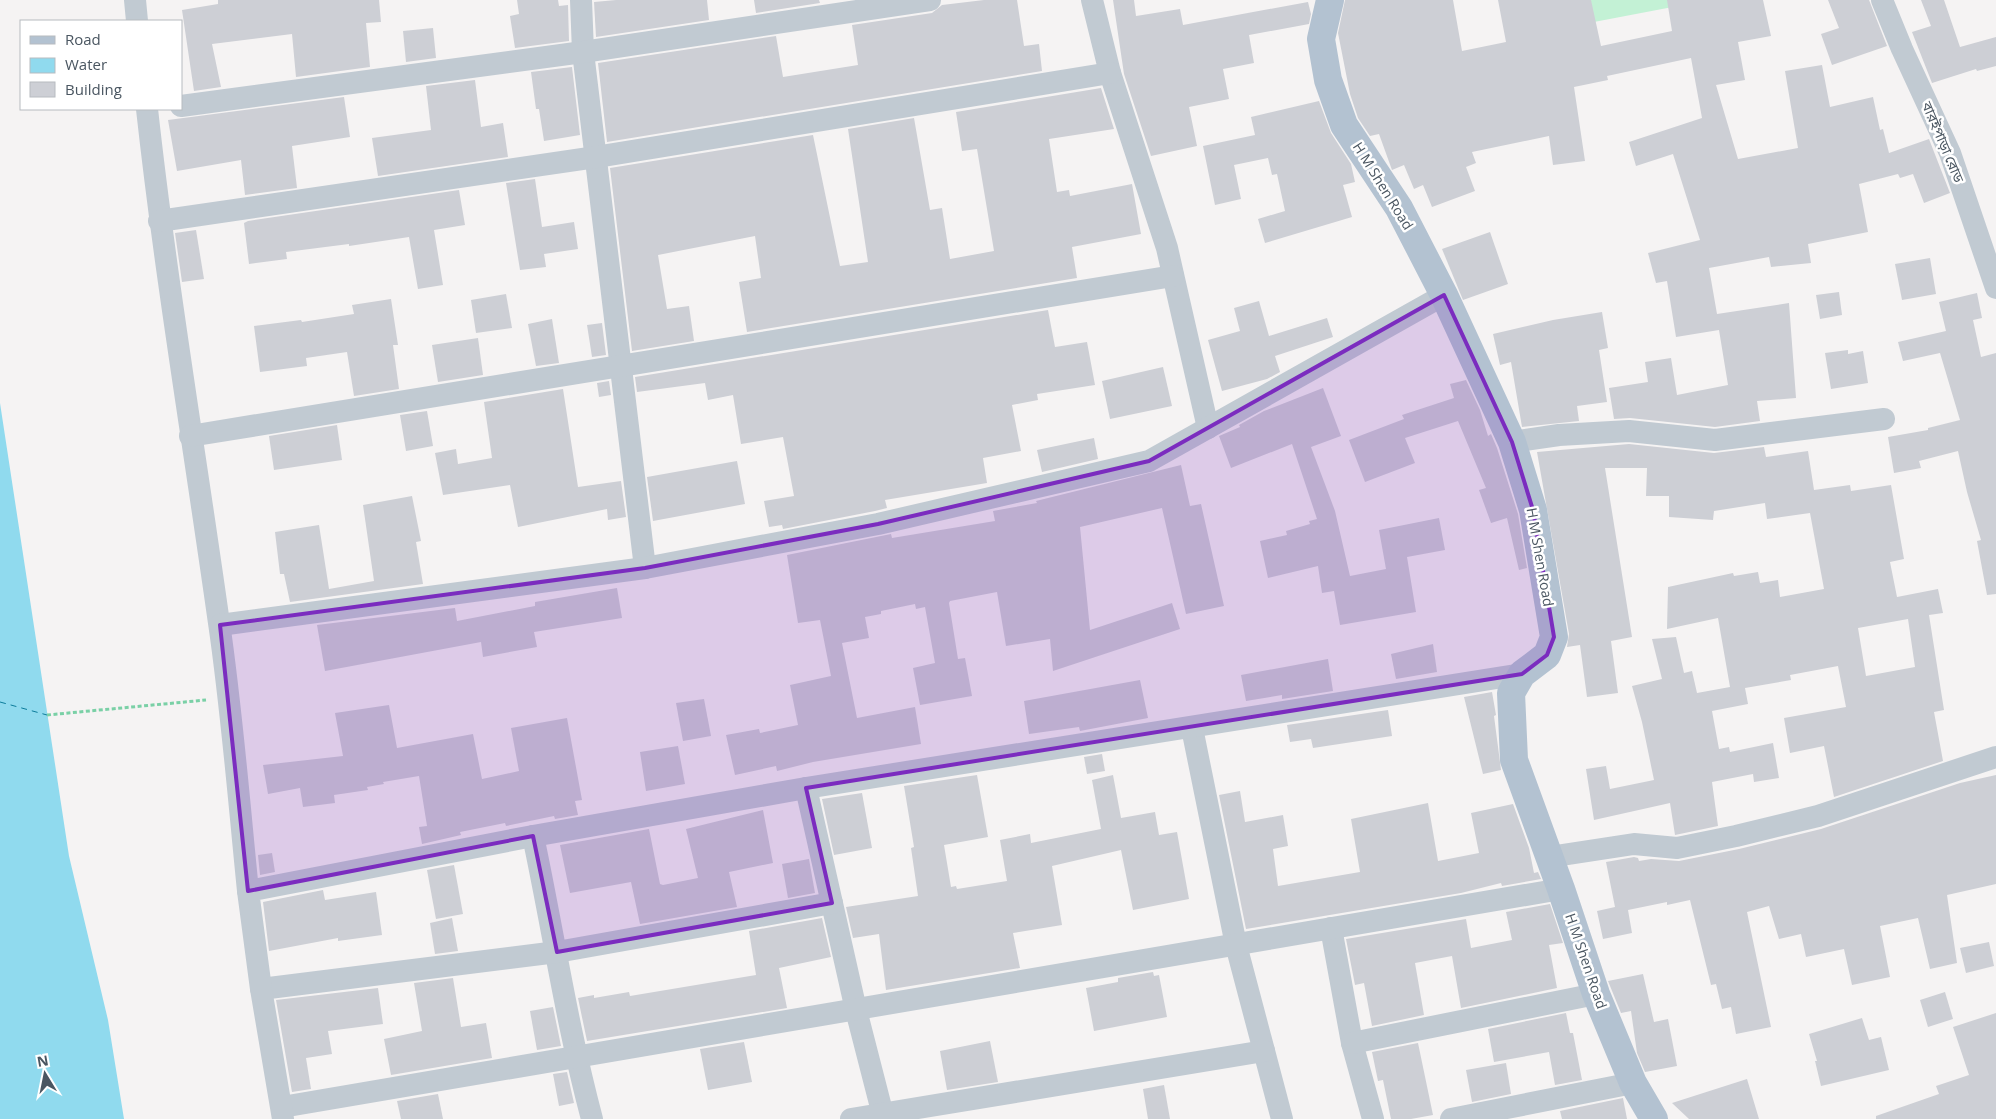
<svg xmlns="http://www.w3.org/2000/svg" width="1996" height="1119" font-family="'Open Sans','Noto Sans Bengali',sans-serif">
	<style>
		.green { fill: #c3f1d5 }
		.water { fill: #90daee }
		.lines { fill: none; stroke-linecap: round; stroke-linejoin: round }
		.ferry { stroke: #0c7c9b; stroke-width: 1; stroke-dasharray: 6 5; stroke-linecap: butt }
		.building { fill: #cdcfd5; fill-rule: evenodd }
		.path { stroke: #7ad0a6; stroke-width: 3; stroke-dasharray: 4 2.5; stroke-linecap: butt }
		.minor { stroke: #c1cad2; stroke-width: 22 }
		.major { stroke: #b3c2d1; stroke-width: 28 }
		.marked { fill: #7b2cbf; fill-opacity: 0.2; stroke: #7b2cbf; stroke-width: 4; stroke-linejoin: round }
		.labels { text-anchor: middle; stroke-width: 5; stroke-linejoin: round; paint-order: stroke }
		.street-label { font-size: 14px; fill: #4a5661; stroke: #fff }
	</style>
	<rect width="100%" height="100%" fill="#f5f3f3"/>
	<polygon class="green" points="1573,0 1702,0 1704,1 1573,26"/>
	<polygon class="water" points="0,403 69,856 108,1020 124,1119 0,1119"/>
	<g class="lines">
		<polyline class="ferry" points="0,702 47,715"/>
	</g>
	<g class="building">
		<polygon points="218,0 379,0 381,22 366,23 370,67 296,77 292,34 212,44 221,87 194,91 182,10 218,4"/>
		<polygon points="517,0 558,0 559,6 568,5 569,41 515,48 510,16 519,14"/>
		<polygon points="616,0 707,0 709,20 596,37 594,2"/>
		<polygon points="754,0 819,0 820,3 756,13"/>
		<polygon points="984,0 1017,0 1024,46 1039,44 1042,71 607,142 598,63 776,36 783,77 858,65 852,25 932,13 942,5"/>
		<polygon points="1113,0 1134,0 1136,16 1180,9 1183,25 1308,2 1311,14 1309,24 1249,35 1254,63 1223,69 1229,99 1189,107 1197,146 1151,156 1124,74"/>
		<polygon points="1345,0 1453,0 1462,51 1506,42 1498,0 1591,0 1601,46 1672,31 1667,0 1763,0 1771,36 1738,42 1745,80 1716,85 1738,159 1798,148 1785,71 1822,65 1830,107 1873,97 1880,130 1883,129 1889,153 1929,139 1950,193 1924,203 1913,174 1900,178 1898,174 1859,184 1868,232 1808,244 1811,263 1771,267 1769,257 1709,268 1717,314 1789,303 1796,398 1757,401 1760,421 1715,427 1630,418 1614,419 1609,388 1648,382 1645,362 1671,358 1677,395 1728,385 1719,330 1676,337 1667,281 1656,283 1648,253 1700,240 1673,154 1636,166 1629,142 1702,118 1691,58 1607,76 1608,80 1574,87 1585,161 1553,165 1549,136 1472,152 1476,163 1466,167 1475,191 1432,207 1423,185 1414,189 1404,165 1392,170 1379,134 1370,136 1358,118 1350,94 1338,33"/>
		<polygon points="1828,0 1869,0 1887,46 1832,65 1821,34 1839,28"/>
		<polygon points="1921,0 1944,0 1960,47 1996,37 1996,66 1977,71 1976,69 1932,83 1912,32 1931,26"/>
		<polygon points="433,28 436,58 406,62 403,31"/>
		<polygon points="572,67 580,135 544,141 539,109 536,109 531,72"/>
		<polygon points="475,80 481,127 503,123 508,157 378,176 372,138 431,130 426,86"/>
		<polygon points="1101,88 1114,129 1049,139 1057,192 1069,190 1070,196 1132,184 1141,234 1072,247 1077,278 747,332 739,282 761,278 755,236 658,255 667,309 689,306 694,341 632,351 610,168 813,135 840,266 868,262 848,129 914,118 930,210 942,208 950,259 994,251 977,149 962,151 956,112"/>
		<polygon points="344,97 350,137 292,146 297,188 245,195 241,160 177,171 168,120"/>
		<polygon points="1319,101 1331,133 1351,164 1355,182 1343,185 1352,217 1265,243 1258,219 1285,211 1277,174 1272,175 1268,158 1234,165 1241,199 1215,205 1203,146 1255,135 1251,117"/>
		<polygon points="535,179 542,227 574,222 578,249 544,254 546,267 520,270 506,183"/>
		<polygon points="459,190 465,225 434,230 443,285 418,289 409,237 349,246 349,244 286,252 287,259 249,264 244,223 248,221"/>
		<polygon points="196,230 204,279 182,282 175,233"/>
		<polygon points="1490,232 1508,284 1463,300 1442,249"/>
		<polygon points="1930,258 1936,294 1902,300 1895,264"/>
		<polygon points="1839,292 1842,315 1820,319 1816,295"/>
		<polygon points="1977,293 1982,318 1973,320 1981,357 1996,353 1996,594 1987,595 1977,541 1981,540 1967,492 1958,451 1919,461 1921,468 1894,473 1888,437 1928,430 1928,428 1960,420 1940,353 1903,361 1898,342 1946,331 1939,302"/>
		<polygon points="506,294 512,328 476,333 471,300"/>
		<polygon points="391,299 398,345 393,345 399,389 354,396 347,352 306,358 307,366 260,372 254,326 301,320 302,322 354,314 352,305"/>
		<polygon points="1259,301 1269,336 1327,318 1333,337 1275,356 1280,372 1267,379 1222,391 1208,340 1240,331 1234,308"/>
		<polygon points="1048,310 1055,347 1087,342 1095,385 1037,394 1038,400 1012,405 1021,451 983,458 987,483 885,500 887,508 875,511 783,529 782,525 769,527 764,501 794,496 783,437 741,444 733,395 708,400 705,383 637,392 635,377"/>
		<polygon points="1602,312 1608,348 1599,350 1607,402 1577,406 1579,421 1522,427 1511,362 1500,365 1493,334 1553,320"/>
		<polygon points="552,319 559,363 536,366 528,324"/>
		<polygon points="602,323 606,355 592,357 587,325"/>
		<polygon points="478,338 483,375 438,382 432,345"/>
		<polygon points="1848,350 1848,354 1863,351 1868,383 1831,389 1825,353"/>
		<polygon points="1163,367 1172,406 1110,419 1102,381"/>
		<polygon points="1466,380 1480,410 1488,436 1491,434 1497,448 1518,514 1527,568 1519,570 1507,518 1491,523 1479,490 1486,488 1458,421 1405,438 1415,463 1365,482 1349,440 1404,419 1402,415 1454,398 1450,384"/>
		<polygon points="609,381 611,395 599,397 597,383"/>
		<polygon points="1323,388 1341,436 1311,447 1335,511 1350,576 1386,569 1379,530 1439,518 1445,550 1407,557 1416,612 1340,625 1334,591 1322,593 1318,566 1268,578 1260,541 1287,535 1286,531 1310,524 1309,521 1317,519 1292,444 1231,468 1219,436 1240,427 1239,425 1264,411"/>
		<polygon points="563,389 578,487 621,481 626,517 608,520 607,509 518,527 510,485 443,495 435,453 456,449 458,464 492,458 484,402"/>
		<polygon points="427,411 433,446 406,451 400,415"/>
		<polygon points="337,425 342,460 274,470 269,436"/>
		<polygon points="1094,438 1098,459 1042,472 1037,450"/>
		<path d="M1629,444l85,9 50,-6 2,10 42,-6 6,39 36,-5 1,6 40,-6 13,74 -14,3 7,35 41,-8 5,24 -14,2 15,95 -10,2 9,49 -109,36 -10,-51 -34,7 -6,-35 62,-11 -8,-41 -48,9 1,5 -46,8 3,16 -36,7 7,38 10,-2 1,5 43,-9 6,35 -25,4 -1,-8 -41,8 6,44 -43,9 -5,-32 -76,17 -8,-51 20,-3 4,23 44,-9 -12,-58 -10,-36 30,-7 -10,-40 24,-2 8,36 8,-2 5,22 33,-6 -12,-69 -51,11 1,-42 65,-14 1,3 24,-4 2,11 18,-3 2,17 44,-8 -14,-76 -43,6 -2,-16 -51,8 -1,9 -44,-3v-21h-23l1,-28h-42l27,169 -21,4 7,52 -31,4 -7,-52 -13,2 2,-13 -32,-182zM1908,619l7,48 -49,9 -8,-48z"/>
		<polygon points="737,461 745,504 653,521 647,477"/>
		<polygon points="1181,465 1190,506 1201,504 1224,606 1186,614 1162,508 1080,527 1090,630 1172,603 1180,629 1053,671 1050,639 1006,646 997,592 950,601 949,603 958,659 965,658 972,696 920,705 913,668 935,663 925,607 916,609 915,604 881,611 881,614 865,617 869,638 842,643 857,718 915,707 921,744 813,762 777,771 776,766 735,775 726,735 759,729 760,733 798,725 790,685 831,676 820,620 798,623 787,555 891,534 892,538 995,521 993,511 1037,503 1036,501"/>
		<polygon points="412,496 421,541 416,542 423,584 290,602 284,574 280,574 275,532 319,525 329,589 374,581 363,505"/>
		<polygon points="617,588 622,618 534,632 537,647 483,657 481,642 325,671 317,625 455,608 457,621 535,606 535,602"/>
		<polygon points="1433,644 1437,672 1396,679 1391,654"/>
		<polygon points="1328,659 1333,691 1282,699 1282,695 1246,701 1241,675"/>
		<polygon points="1140,680 1148,718 1080,731 1079,727 1029,734 1024,701"/>
		<polygon points="1492,692 1496,715 1494,716 1501,770 1483,774 1464,697"/>
		<polygon points="704,699 711,736 683,741 676,703"/>
		<polygon points="389,705 397,748 473,734 482,779 519,771 511,728 567,718 582,800 575,801 578,815 555,819 554,816 506,826 505,823 460,832 461,835 422,844 419,827 427,826 419,776 383,782 384,784 367,787 368,790 334,795 335,803 303,807 300,788 268,794 263,765 343,756 335,713"/>
		<polygon points="1388,710 1392,736 1313,748 1311,739 1290,742 1287,725"/>
		<polygon points="678,746 685,784 646,791 640,752"/>
		<polygon points="1102,754 1105,771 1087,774 1084,757"/>
		<polygon points="977,775 988,837 944,845 951,887 956,886 957,889 1007,881 1000,840 1030,834 1031,843 1101,829 1092,780 1113,775 1121,818 1155,812 1159,835 1177,832 1189,899 1133,910 1121,850 1052,866 1062,925 1013,933 1020,968 886,990 879,934 853,938 846,907 918,896 911,848 914,847 904,786"/>
		<polygon points="1996,775 1996,884 1947,895 1957,963 1930,969 1918,918 1880,926 1890,977 1852,985 1844,949 1806,957 1801,934 1779,939 1769,906 1747,912 1771,1027 1736,1034 1731,1007 1722,1009 1716,984 1711,985 1690,900 1667,905 1667,902 1628,910 1632,933 1603,939 1597,911 1615,907 1606,862 1634,857 1638,858 1639,861 1651,859 1679,861 1739,849 1821,829 1960,783"/>
		<polygon points="1240,791 1245,822 1283,815 1288,846 1273,849 1278,886 1360,872 1351,819 1428,803 1438,861 1479,853 1471,813 1513,804 1529,848 1534,873 1538,872 1541,879 1502,886 1501,883 1461,893 1246,929 1219,795"/>
		<polygon points="862,793 872,848 834,855 822,799"/>
		<polygon points="763,810 773,863 729,872 737,907 640,924 631,882 570,893 560,845 649,829 660,884 663,885 698,878 686,829"/>
		<polygon points="272,853 275,872 260,875 258,855"/>
		<polygon points="809,859 815,893 788,898 782,864"/>
		<polygon points="454,865 463,914 436,919 427,870"/>
		<polygon points="323,890 325,900 376,892 382,935 338,941 338,938 269,951 263,902"/>
		<polygon points="1550,904 1563,943 1549,945 1557,988 1461,1008 1452,956 1415,963 1424,1015 1372,1026 1364,983 1355,985 1346,939 1466,919 1471,948 1512,940 1506,912"/>
		<polygon points="452,918 458,951 435,954 430,923"/>
		<polygon points="822,918 831,957 779,968 787,1008 587,1041 578,998 594,995 594,998 629,992 630,996 756,975 749,931"/>
		<polygon points="1989,942 1994,966 1966,973 1960,948"/>
		<polygon points="1153,972 1154,976 1159,975 1167,1017 1094,1031 1086,988 1118,982 1118,978"/>
		<polygon points="1643,974 1654,1022 1668,1019 1677,1066 1645,1072 1637,1053 1631,1011 1621,1013 1608,981"/>
		<polygon points="453,978 461,1027 486,1023 492,1058 391,1075 384,1039 422,1031 414,983"/>
		<polygon points="378,988 383,1024 328,1031 332,1054 306,1058 311,1089 292,1092 276,1000"/>
		<polygon points="1945,992 1953,1019 1928,1027 1920,1000"/>
		<polygon points="553,1007 561,1046 537,1050 530,1011"/>
		<polygon points="1566,1013 1570,1033 1573,1033 1582,1080 1555,1085 1549,1052 1494,1062 1488,1029"/>
		<polygon points="1996,1013 1996,1119 1876,1119 1876,1116 1939,1094 1936,1086 1969,1075 1953,1027"/>
		<polygon points="1862,1018 1869,1040 1881,1037 1889,1070 1821,1086 1815,1061 1817,1061 1809,1034"/>
		<polygon points="990,1041 998,1082 947,1090 940,1051"/>
		<polygon points="744,1042 752,1082 708,1090 700,1049"/>
		<polygon points="1418,1043 1433,1115 1411,1119 1391,1119 1383,1080 1378,1081 1372,1052"/>
		<polygon points="1506,1063 1511,1094 1472,1102 1466,1070"/>
		<polygon points="567,1072 574,1103 559,1106 553,1074"/>
		<polygon points="1747,1079 1759,1119 1689,1119 1672,1103"/>
		<polygon points="1164,1085 1170,1119 1148,1119 1143,1089"/>
		<polygon points="438,1094 443,1119 401,1119 397,1101"/>
		<polygon points="1623,1098 1627,1119 1562,1119 1560,1111"/>
	</g>
	<g class="lines">
		<polyline class="path" points="47,715 206,700"/>
		<g class="minor">
			<polyline points="135,0 137,21"/>
			<polyline points="581,0 583,52 645,568"/>
			<polyline points="1092,0 1110,73 1167,248 1208,428"/>
			<polyline points="1882,0 1902,49 1950,153 1996,288"/>
			<polyline points="181,106 583,52 930,0"/>
			<path d="M147,109c19,172 48,343 72,514 13,89 20,179 29,268"/>
			<polyline points="159,221 596,157 1110,73"/>
			<polyline points="190,436 1173,276"/>
			<polyline points="1512,442 1559,435 1629,431 1715,440 1884,419"/>
			<polyline points="220,625 645,568 878,524 1149,461 1444,295"/>
			<polyline points="1192,728 1236,945 1282,1119"/>
			<polyline points="806,788 856,1010 884,1119"/>
			<path d="M533,836c20,94 34,190 59,283"/>
			<polyline points="1549,857 1634,844 1677,848 1736,836 1818,816 1996,757"/>
			<polyline points="1331,928 1352,1043 1373,1119"/>
			<polyline points="261,989 557,952 832,903"/>
			<polyline points="1352,1043 1596,994"/>
			<polyline points="282,1107 1561,889"/>
			<polyline points="283,1119 261,989 248,891 533,836 806,788 1522,674"/>
			<polyline points="851,1119 1264,1051"/>
			<polyline points="1451,1119 1633,1083"/>
		</g>
		<polyline class="major" points="1330,0 1321,39 1328,80 1344,125 1399,208 1444,295 1512,442 1533,510 1554,637 1547,655 1522,674 1511,693 1514,760 1561,889 1596,994 1633,1083 1654,1119"/>
	</g>
	<path class="marked" d="M1444,295l68,147 21,68 21,127 -7,18 -25,19 -716,114 26,115 -275,49 -24,-116 -285,55 -28,-266 425,-57 233,-44 271,-63z"/>
	<g class="labels">
		<g class="street-label">
			<text transform="translate(1943 142) rotate(67)" y="5">বারইপাড়া রোড</text>
			<text transform="translate(1383 186) rotate(58)" y="5">H M Shen Road</text>
			<text transform="translate(1540 557) rotate(80)" y="5">H M Shen Road</text>
			<text transform="translate(1586 961) rotate(71)" y="5">H M Shen Road</text>
		</g>
	</g>
	<rect x="20" y="20" width="162" height="90" fill="#ffffff" stroke="#b7bbc0"/>
	<rect x="30" y="36" width="25" height="8" fill="#b3c2d1" stroke="#b7bbc0"/>
	<text x="65" y="45" font-size="15" fill="#4a5661">Road</text>
	<rect x="30" y="58" width="25" height="15" fill="#90daee" stroke="#b7bbc0"/>
	<text x="65" y="70" font-size="15" fill="#4a5661">Water</text>
	<rect x="30" y="82" width="25" height="15" fill="#cdcfd5" stroke="#b7bbc0"/>
	<text x="65" y="95" font-size="15" fill="#4a5661">Building</text>
	<g transform="translate(45 1074) rotate(350)" stroke="#ffffff" stroke-width="4" paint-order="stroke">
	<path d="M0-4L9 19L0 12L-9 19Z" fill="#4a5661"/>
	<text y="-8" font-size="14" font-weight="bold" text-anchor="middle" fill="#4a5661">N</text>
	</g>
</svg>
